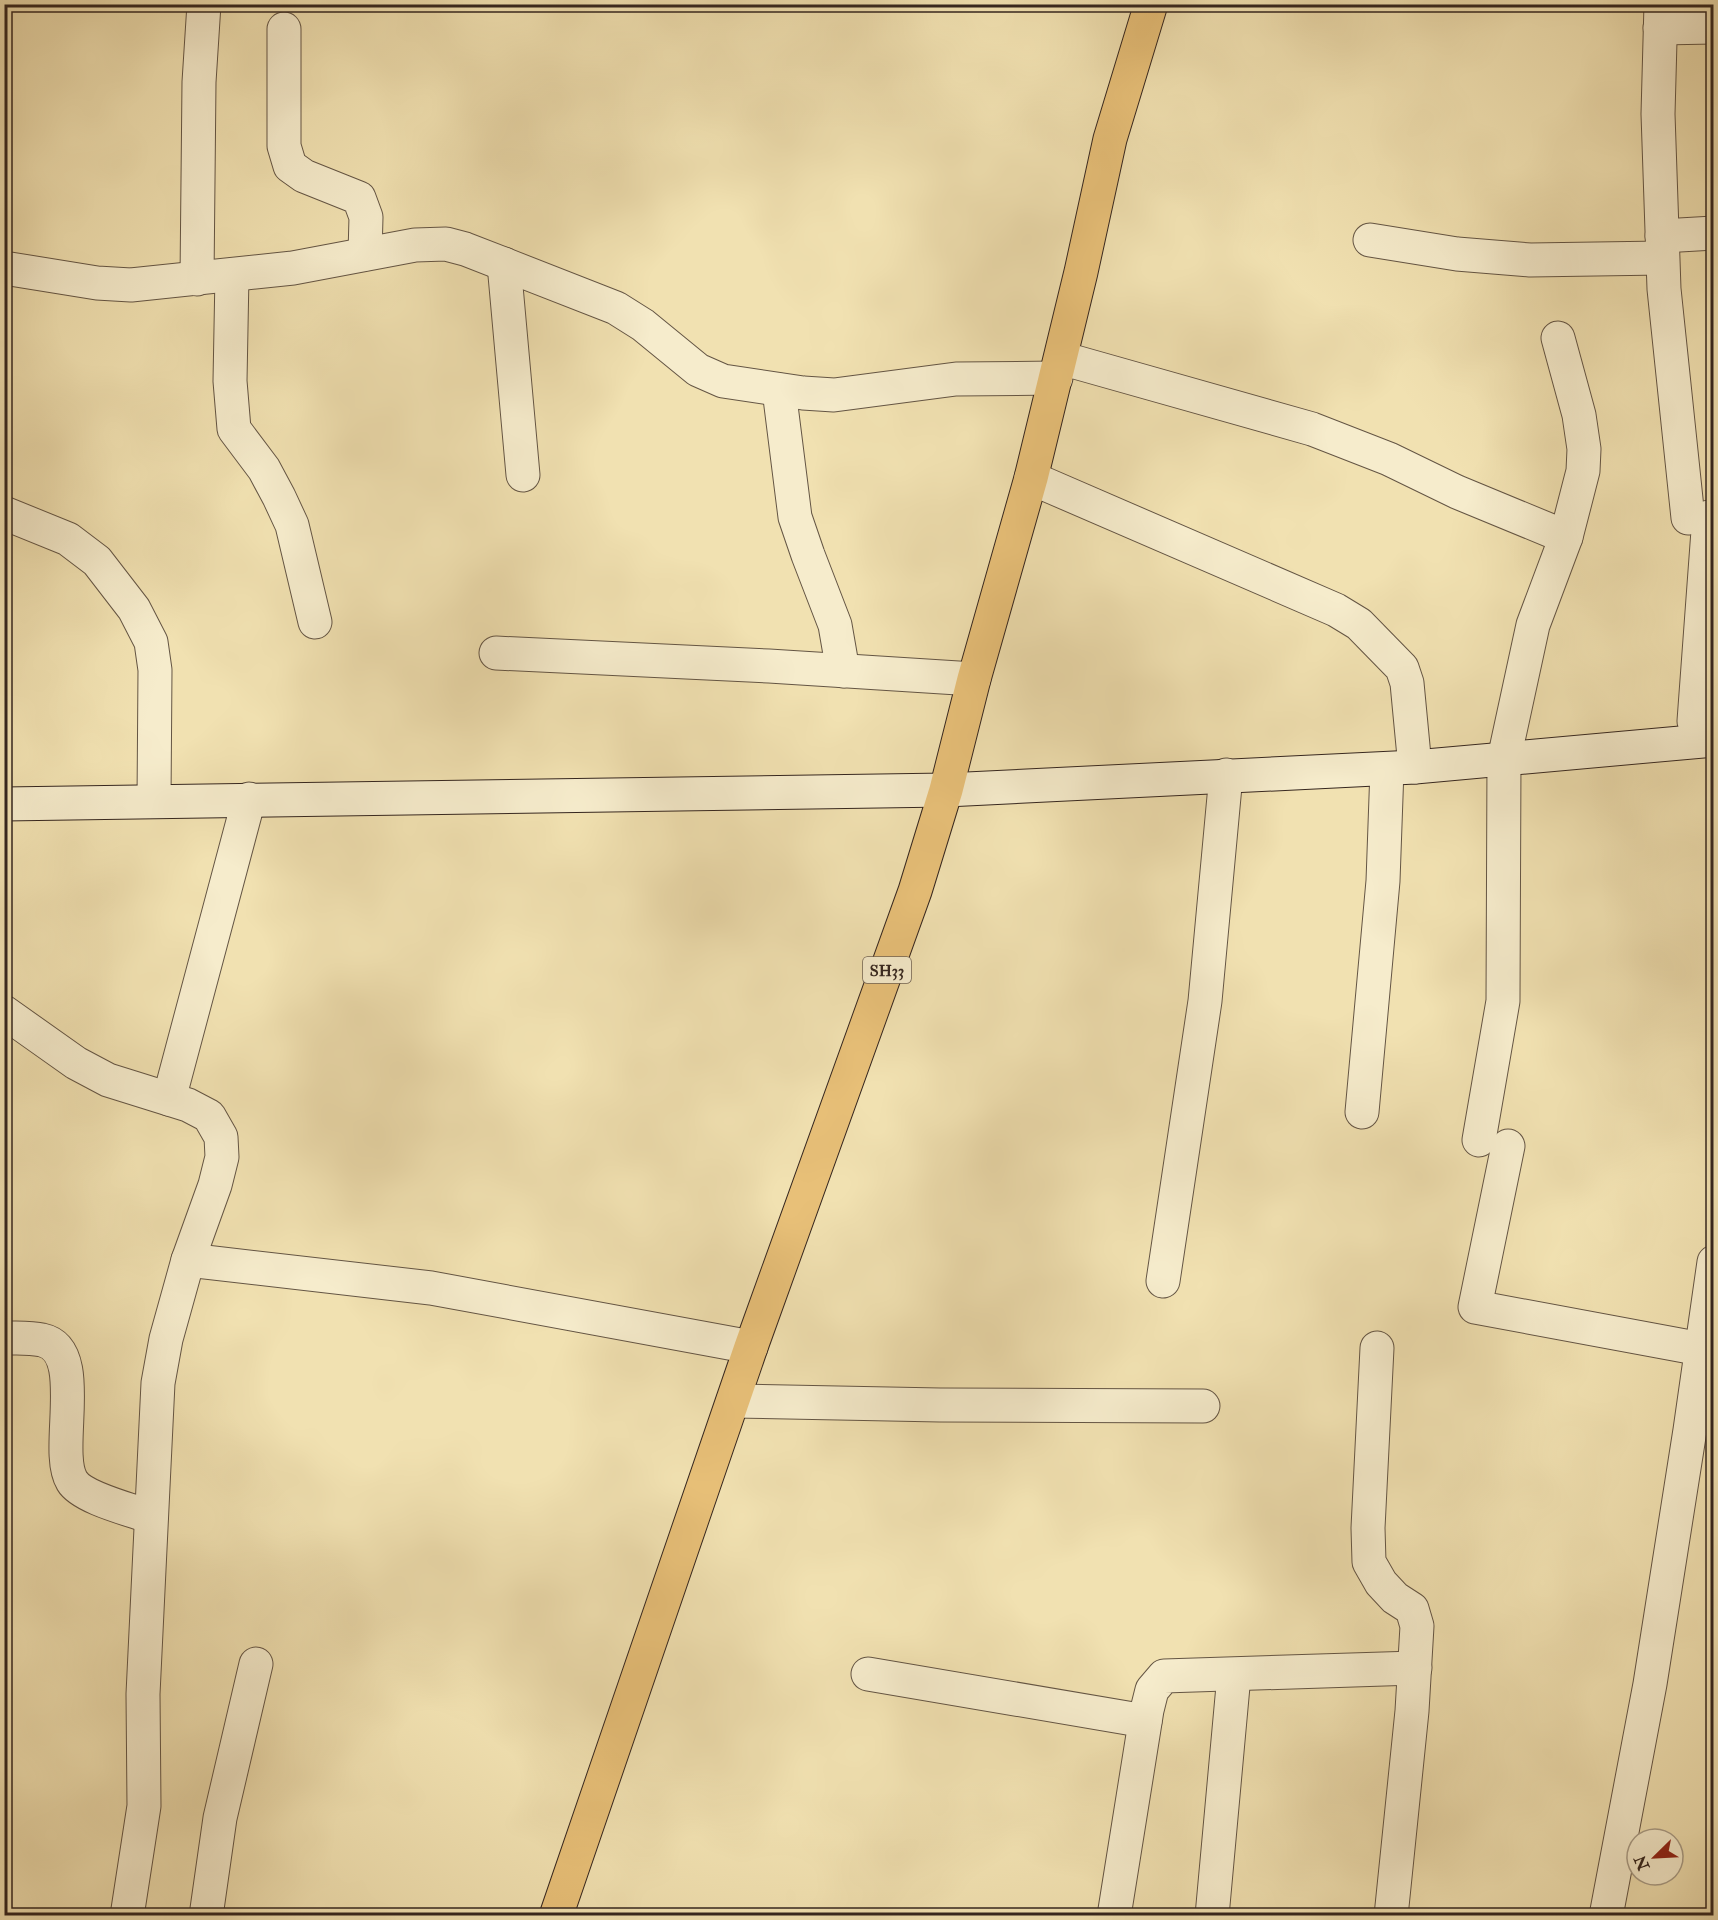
<svg xmlns="http://www.w3.org/2000/svg" width="1718" height="1920" font-family="'IM FELL Double Pica',serif">
	<style>
		.lines { fill: none; stroke-linecap: round; stroke-linejoin: round }
		.street-casing { stroke: #645544; stroke-width: 35 }
		.secondary-casing { stroke: #35261f; stroke-width: 35 }
		.primary-casing { stroke: #35261f; stroke-width: 35 }
		.street { stroke: #f6eccc; stroke-width: 33 }
		.secondary { stroke: #f6eccc; stroke-width: 33 }
		.primary { stroke: #e8c078; stroke-width: 33 }
		.labels { text-anchor: middle; stroke-width: 4.5; stroke-linejoin: round; paint-order: stroke }
		.shield { fill: #f6eccc; stroke: #6f6153; stroke-width: 1.5 }
		.shield-label { font-size: 16px; font-weight: bold; fill: #35261f }
	</style>
	<rect width="100%" height="100%" fill="#f1e1b1"/>
	<filter id="stains"><feTurbulence type="fractalNoise" baseFrequency=".00333" numOctaves="4"/><feColorMatrix values="0 0 0 0 .2 0 0 0 0 .09 0 0 0 0 .02 0 0 0 .5 -.17"/></filter>
	<radialGradient id="worn" r=".72"><stop offset=".6" stop-color="#630" stop-opacity="0"/><stop offset="1" stop-color="#630" stop-opacity=".3"/></radialGradient>
	<g class="lines">
		<defs>
			<g id="street">
				<polyline points="1661,4 1658,114 1664,289 1688,518"/>
				<polyline points="1660,28 1714,27"/>
				<polyline points="284,29 284,146 290,166 304,176 359,198 366,217 365,254"/>
				<polyline points="1662,236 1714,233"/>
				<polyline points="1370,240 1457,254 1530,260 1662,258"/>
				<polyline points="504,264 523,475"/>
				<polyline points="4,268 97,283 131,285 293,268 415,245 446,244 465,249 616,308 643,325 698,370 723,381 803,393 834,395 956,379 1056,378"/>
				<polyline points="232,275 230,381 234,429 264,469 279,497 292,525 315,622"/>
				<polyline points="197,279 199,82 204,4"/>
				<polyline points="1061,358 1312,429 1389,459 1457,492 1566,537"/>
				<polyline points="779,390 795,517 808,555 835,625 843,671"/>
				<polyline points="1031,478 1336,610 1359,624 1402,668 1407,683 1415,767"/>
				<polyline points="4,513 68,539 97,561 134,609 151,642 155,670 154,801"/>
				<polyline points="1709,517 1694,721 1702,731 1714,734"/>
				<polyline points="496,653 769,666 974,679"/>
				<polyline points="4,1012 76,1063 108,1080 188,1105 209,1116 221,1137 222,1157 215,1185 188,1260 166,1339 158,1383 143,1694 144,1806 127,1916"/>
				<polyline points="169,1099 249,799"/>
				<polyline points="1362,1112 1383,881 1387,769"/>
				<polyline points="1479,1140 1503,1001 1504,759 1533,625 1566,537 1583,471 1584,449 1579,415 1558,338"/>
				<polyline points="1508,1146 1475,1307 1701,1349"/>
				<polyline points="188,1260 431,1288 751,1347"/>
				<polyline points="1163,1281 1205,1001 1226,775"/>
				<path d="M4,1338c12,0 26,-1 38,2 47,10 11,110 30,141 10,17 60,29 79,36"/>
				<polyline points="1377,1348 1368,1528 1369,1562 1381,1583 1395,1598 1412,1609 1417,1626 1412,1711 1391,1916"/>
				<polyline points="733,1401 940,1405 1203,1406"/>
				<polyline points="868,1674 1145,1721"/>
				<polyline points="206,1916 220,1818 256,1664"/>
				<polyline points="1114,1916 1147,1710 1152,1690 1164,1676 1415,1668"/>
				<polyline points="1212,1916 1234,1675"/>
				<polyline points="1606,1916 1650,1684 1690,1430 1714,1262"/>
			</g>
			<polyline id="secondary" points="4,804 946,790 1415,767 1714,740"/>
			<polyline id="primary" points="556,1916 751,1347 915,891 946,790 974,679 1031,478 1081,272 1110,139 1151,4"/>
		</defs>
		<use href="#street" class="street-casing"/>
		<use href="#secondary" class="secondary-casing"/>
		<use href="#primary" class="primary-casing"/>
		<use href="#street" class="street"/>
		<use href="#secondary" class="secondary"/>
		<use href="#primary" class="primary"/>
	</g>
	<g class="labels">
		<rect class="shield" x="863" y="957" width="48" height="26" rx="4.5"/>
		<g class="shield-label">
			<text x="887" y="976">SH33</text>
		</g>
	</g>
	<rect width="1718" height="1920" fill="none" stroke="#f1e1b1" stroke-width="24"/>
	<rect x="6" y="6" width="1706" height="1908" fill="none" stroke="#35261f" stroke-width="3"/>
	<rect x="12" y="12" width="1694" height="1896" fill="none" stroke="#35261f" stroke-width="1.5"/>
	<g transform="translate(1655 1857) rotate(246)"><circle r="28" fill="#f6eccc" stroke="#a99d87" stroke-width="1.5"/>
	<path d="M0-4.5L10 22L0 15L-10 22Z" fill="#8f2418"/>
	<text y="-9" font-size="16" font-weight="bold" text-anchor="middle" fill="#35261f">N</text>
	</g>
	<rect width="100%" height="100%" filter="url(#stains)"/>
	<rect width="100%" height="100%" fill="url(#worn)"/>
</svg>
